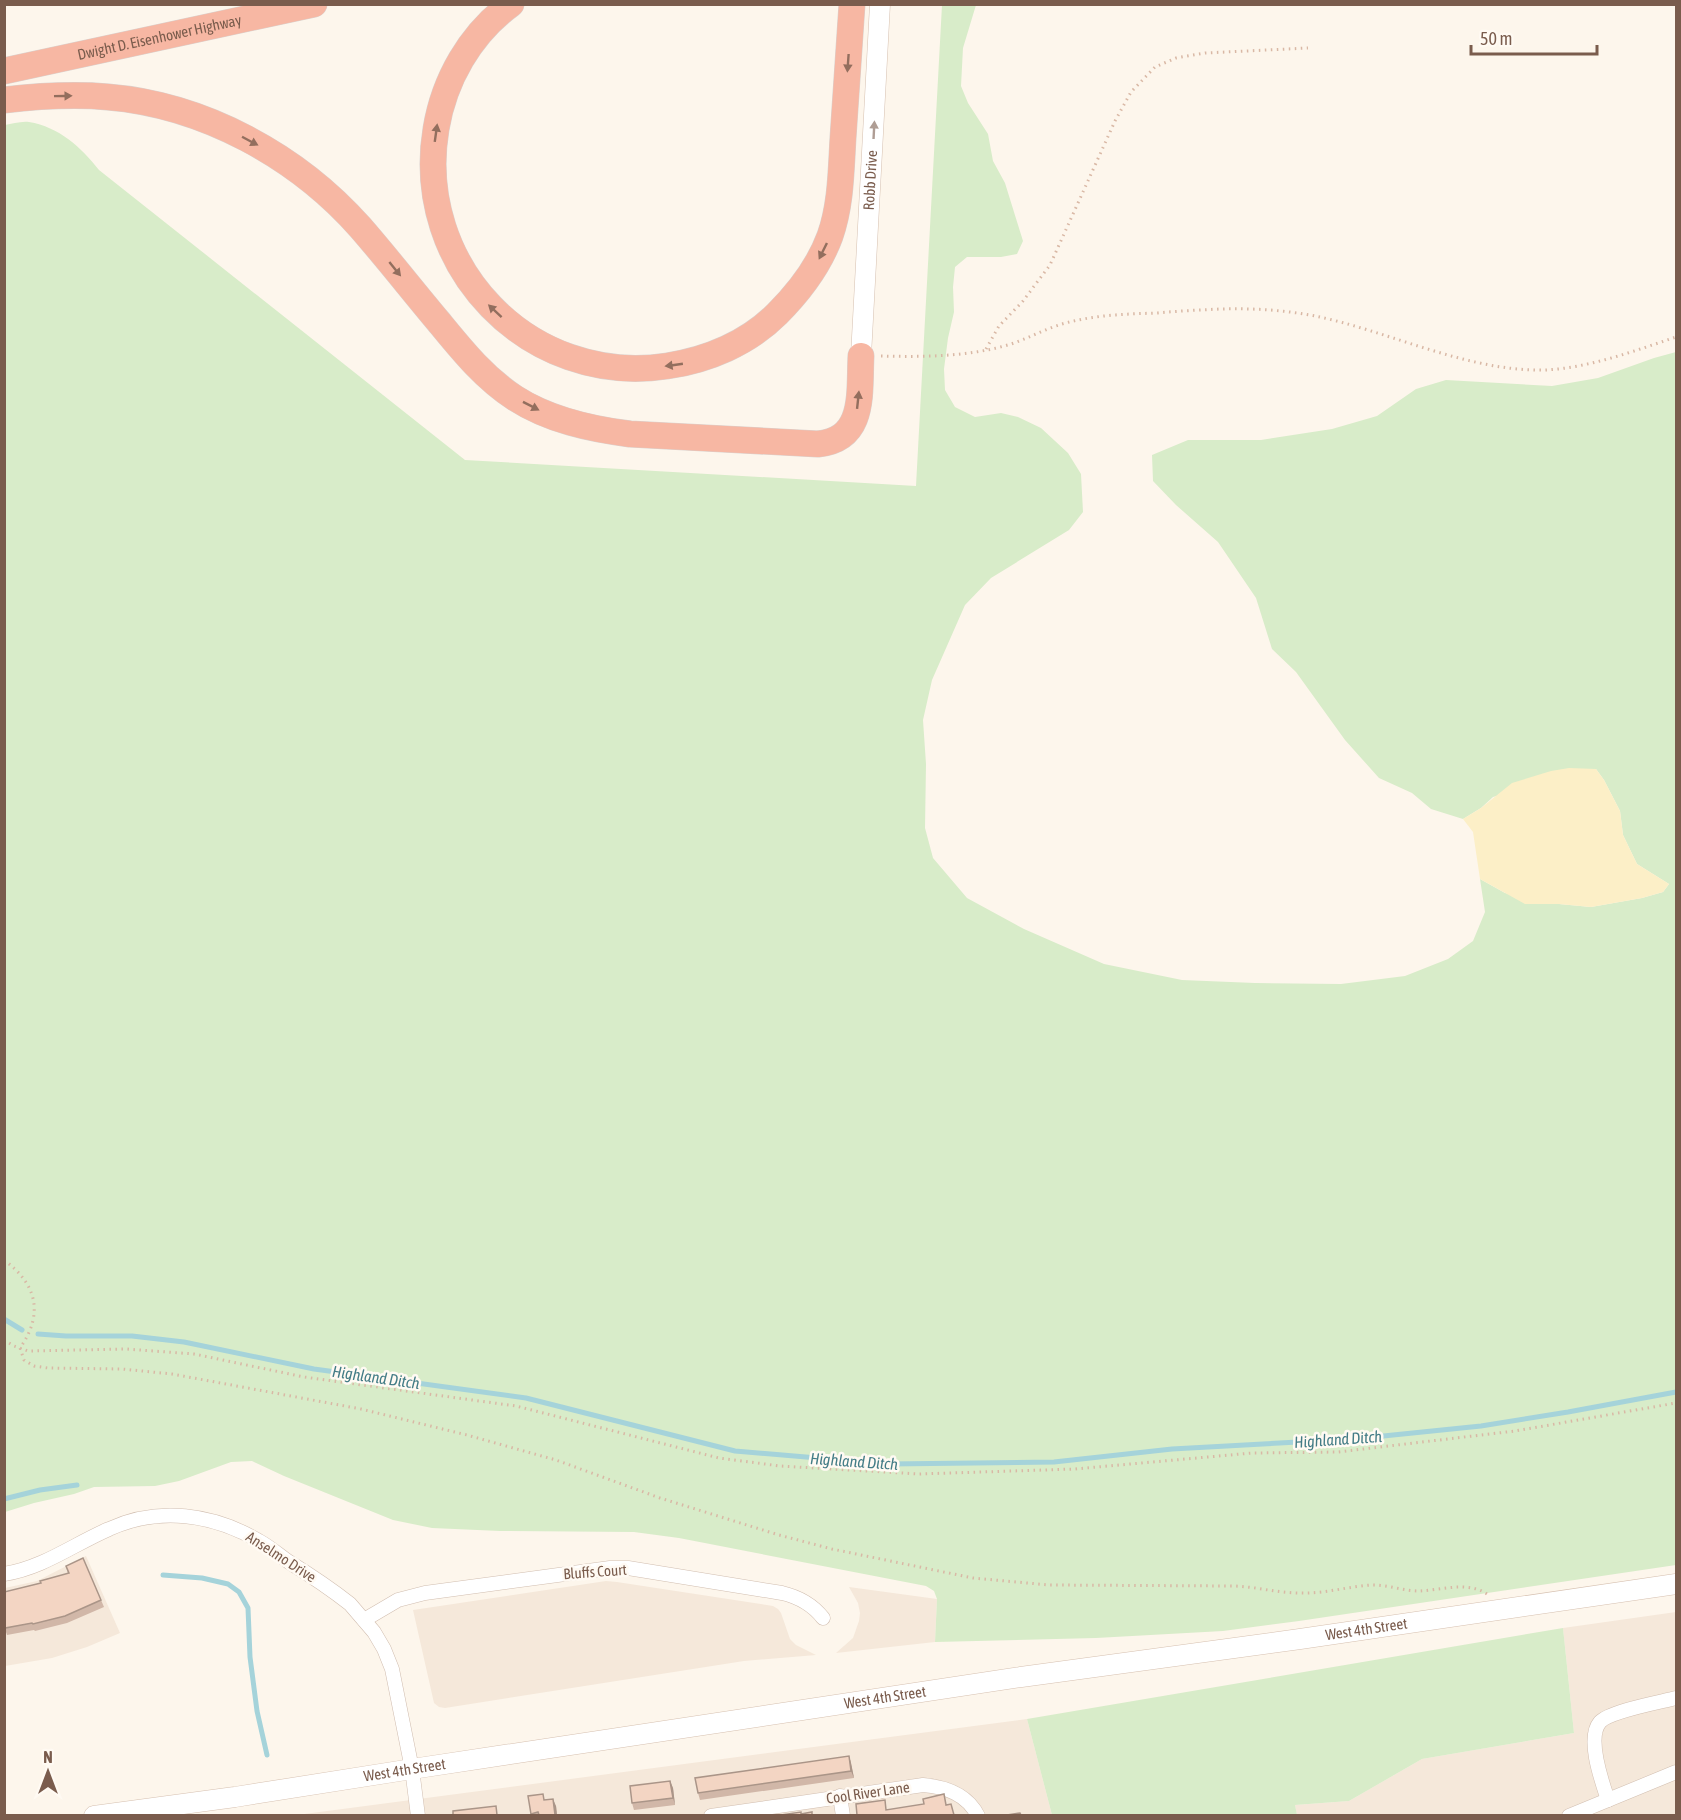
<svg xmlns="http://www.w3.org/2000/svg" width="1681" height="1820" font-family="'Asap Condensed',sans-serif">
	<style>
		.residential { fill: #f5e8da }
		.green { fill: #d8ecc9 }
		.sand { fill: #fcefc7 }
		.lines { fill: none; stroke-linecap: round; stroke-linejoin: round }
		.stream { stroke: #a5d3da; stroke-width: 5 }
		.minor-casing { stroke: #d1beb0; stroke-width: 15 }
		.secondary-casing { stroke: #d6c0b0; stroke-width: 21 }
		.motorway-casing { stroke: #dad1cd; stroke-width: 27 }
		.path { stroke: #d9b8a5; stroke-width: 3; stroke-dasharray: 1.5 4.5; stroke-linecap: butt }
		.minor { stroke: #fff; stroke-width: 14 }
		.secondary { stroke: #fff; stroke-width: 20 }
		.motorway { stroke: #f7b7a3; stroke-width: 26 }
		.wall { fill: #d1b7a8 }
		.shaded-wall { fill: #aa9588 }
		.building { fill: #f3d5c3; stroke: #aa9588; stroke-width: 1.5 }
		.oneway { fill: #936e5e }
		.oneway2 { fill: #af9d94 }
		.labels { text-anchor: middle; stroke-width: 5; stroke-linejoin: round; paint-order: stroke }
		.street-label { font-size: 15px; fill: #7a5c4d; stroke: #fffaf3 }
		.water-label { font-size: 16px; font-style: italic; fill: #437c86; stroke: #fffaf3 }
	</style>
	<rect width="100%" height="100%" fill="#fdf6ec"/>
	<g class="residential">
		<polygon points="86,1556 120,1633 87,1647 52,1658 5,1666 5,1588 37,1581"/>
		<polygon points="606,1581 617,1582 773,1606 778,1609 781,1613 790,1639 796,1645 816,1655 744,1661 445,1708 439,1707 434,1703 413,1610"/>
		<polygon points="849,1587 937,1599 935,1642 836,1653 853,1638 859,1621 860,1613 858,1603"/>
		<polygon points="1676,1612 1676,1815 1297,1816 1295,1805 1349,1801 1422,1759 1574,1733 1563,1628"/>
		<polygon points="1027,1719 1052,1815 289,1816"/>
	</g>
	<g class="green">
		<path d="M942,5h34l-13,43 -2,38 7,17 20,31 5,27 12,22 18,58 -6,13 -16,3h-34l-12,10 -2,20 1,25 -6,26 -4,31 1,21 10,17 20,10 26,-4 17,4 23,11 27,25 13,21 2,38 -14,18 -78,48 -26,27 -33,75 -9,40 3,44 -1,64 8,30 34,40 57,31 80,35 78,16 73,3 86,1 64,-8 43,-17 25,-18 12,-29 -5,-33 25,14 54,11 32,3 51,-9 21,-6 6,-8 -32,-20 -14,-29 -3,-24 -16,-31 -8,-11 -103,28 -12,11 -18,11 -32,-10 -19,-16 -33,-15 -34,-38 -49,-68 -24,-23 -16,-51 -38,-56 -42,-37 -23,-24 -1,-26 36,-15h73l71,-11 45,-13 39,-27 30,-9 106,6 46,-8 56,-20 22,-6v1213l-377,56 -76,10 -127,7 -161,4 2,-43 -3,-8 -8,-5 -247,-48 -45,-6 -134,-1 -68,-3 -39,-8 -109,-44 -32,-15 -21,1 -52,19 -24,5 -61,1 -20,7 -40,9 -29,9v-1387c7,-1 16,-4 24,-3 30,5 52,25 70,48l366,290 451,26z"/>
		<polygon points="1563,1628 1574,1733 1422,1759 1349,1801 1295,1805 1297,1815 1052,1815 1027,1719"/>
	</g>
	<polygon class="sand" points="1569,768 1596,769 1604,780 1620,811 1623,835 1637,864 1669,884 1663,892 1642,898 1591,907 1559,904 1525,904 1480,879 1473,832 1463,819 1481,808 1512,783 1551,771"/>
	<g class="lines">
		<g class="stream">
			<polyline points="4,1319 22,1330"/>
			<polyline points="38,1334 66,1336 132,1336 184,1342 314,1369 526,1398 735,1451 888,1464 1054,1462 1172,1449 1354,1439 1481,1426 1568,1412 1676,1392"/>
			<polyline points="4,1499 40,1490 77,1485"/>
			<polyline points="163,1575 202,1578 228,1584 239,1592 248,1608 250,1657 257,1711 267,1755"/>
		</g>
		<defs>
			<g id="minor">
				<path d="M4,1574c39,-6 70,-30 105,-45 50,-23 104,-15 150,12 11,6 20,14 30,21 21,13 42,27 61,42l24,28 10,17 8,20 20,100 6,47"/>
				<path d="M364,1620l34,-20 27,-7 185,-25h18l154,25c17,4 30,11 41,25"/>
				<polyline points="840,1796 843,1816"/>
				<path d="M1608,1800c-6,-18 -22,-62 -8,-78 10,-11 61,-20 76,-24"/>
				<path d="M711,1816l212,-31c23,2 44,9 55,31"/>
				<polyline points="1569,1816 1676,1772"/>
			</g>
			<g id="secondary">
				<path id="s1" d="M861,356l19,-352"/>
				<path id="s2" d="M94,1816l141,-19 177,-28 609,-92 279,-38 376,-55"/>
			</g>
			<g id="motorway">
				<path d="M511,4c-41,30 -67,76 -75,125 -23,137 93,258 231,237 41,-6 81,-23 110,-52 22,-22 42,-48 53,-78 11,-31 11,-65 13,-98 3,-44 6,-89 9,-134"/>
				<path id="s3" d="M4,71l310,-67"/>
				<path d="M4,100c35,-4 70,-6 104,-3 96,8 189,59 252,130 27,31 52,63 78,94 23,28 46,57 77,77 34,22 75,31 115,36l188,10c48,-5 41,-51 43,-88"/>
			</g>
		</defs>
		<use href="#minor" class="minor-casing"/>
		<use href="#secondary" class="secondary-casing"/>
		<use href="#motorway" class="motorway-casing"/>
		<g class="path">
			<polyline points="986,349 999,326 1023,301 1050,265 1115,121 1131,92 1155,67 1176,58 1205,53 1308,48"/>
			<path d="M881,356c43,1 88,1 130,-12 18,-6 34,-15 51,-20 31,-9 63,-10 95,-11 21,-2 42,-3 63,-4 32,-1 64,1 95,7 74,15 153,56 230,54 44,-2 89,-19 131,-33"/>
			<path d="M4,1260c33,24 40,54 16,88l4,12 10,6 14,2 74,1 50,5 189,35 106,26 89,25 104,38 119,37 53,14 141,29 76,7 186,1c22,1 43,7 65,7 25,1 49,-7 73,-8 16,0 31,6 46,6 22,-1 49,-10 68,3"/>
			<polyline points="4,1340 14,1346 28,1351 126,1349 194,1354 304,1377 516,1406 719,1458 780,1466 919,1474 1075,1469 1252,1453 1338,1452 1515,1431 1676,1403"/>
		</g>
		<use href="#minor" class="minor"/>
		<use href="#secondary" class="secondary"/>
		<use href="#motorway" class="motorway"/>
	</g>
	<g class="wall">
		<polygon points="66,1566 101,1600 104,1607 67,1623 35,1631 34,1630 7,1635 5,1629 4,1629 4,1592 41,1583 68,1574"/>
		<polygon points="849,1756 851,1763 854,1778 700,1800 698,1793"/>
		<polygon points="670,1781 673,1788 675,1805 634,1810 632,1803"/>
		<polygon points="546,1800 556,1806 557,1815 531,1815 531,1814"/>
	</g>
	<g class="shaded-wall">
		<polygon points="849,1756 851,1763 854,1778 851,1771"/>
		<polygon points="670,1781 673,1788 675,1805 673,1798"/>
		<polygon points="553,1799 556,1806 557,1815 555,1815"/>
	</g>
	<g class="building">
		<polygon points="83,1558 101,1600 65,1616 33,1624 32,1623 5,1628 4,1592 41,1583 40,1581 69,1573 66,1566"/>
		<polygon points="849,1756 851,1771 698,1793 695,1778"/>
		<polygon points="670,1781 673,1798 632,1803 630,1786"/>
		<polygon points="543,1794 544,1800 553,1799 555,1815 539,1815 538,1812 531,1814 528,1796"/>
		<polygon points="944,1794 946,1805 951,1804 954,1815 857,1815 856,1804 885,1800 886,1810 924,1804 923,1799"/>
		<polygon points="496,1806 497,1815 453,1815 453,1811"/>
		<polygon points="801,1812 801,1814 812,1812 812,1815 781,1815"/>
		<polygon points="1020,1813 1021,1815 1007,1815"/>
	</g>
	<defs><path id="oneway-solid" d="M-6-.8H1V-3.2L6.5 0L1 3.2V.8H-6Z" transform="scale(1.5)"/></defs>
	<g class="oneway">
		<use href="#oneway-solid" transform="translate(848 63) rotate(94)"/>
		<use href="#oneway-solid" transform="translate(63 96) rotate(-1)"/>
		<use href="#oneway-solid" transform="translate(436 133) rotate(-82)"/>
		<use href="#oneway-solid" transform="translate(250 141) rotate(28)"/>
		<use href="#oneway-solid" transform="translate(823 251) rotate(116)"/>
		<use href="#oneway-solid" transform="translate(395 269) rotate(51)"/>
		<use href="#oneway-solid" transform="translate(495 311) rotate(-137)"/>
		<use href="#oneway-solid" transform="translate(674 365) rotate(172)"/>
		<use href="#oneway-solid" transform="translate(858 400) rotate(-84)"/>
		<use href="#oneway-solid" transform="translate(531 406) rotate(27)"/>
	</g>
	<use class="oneway2" href="#oneway-solid" transform="translate(874 130) rotate(-87)"/>
	<g class="labels">
		<g class="street-label">
			<text dy="5" stroke="none"><textPath href="#s3" startOffset="159">Dwight D. Eisenhower Highway</textPath></text>
			<text dy="5" stroke="none"><textPath href="#s1" startOffset="176">Robb Drive</textPath></text>
			<text transform="translate(281 1557) rotate(33)" y="5">Anselmo Drive</text>
			<text transform="translate(595 1572) rotate(-4)" y="5">Bluffs Court</text>
			<text dy="5" stroke="none"><textPath href="#s2" startOffset="1286">West 4th Street</textPath></text>
			<text dy="5" stroke="none"><textPath href="#s2" startOffset="800">West 4th Street</textPath></text>
			<text dy="5" stroke="none"><textPath href="#s2" startOffset="314">West 4th Street</textPath></text>
			<text transform="translate(868 1793) rotate(-8)" y="5">Cool River Lane</text>
		</g>
		<g class="water-label">
			<text transform="translate(376 1377) rotate(8)" y="6">Highland Ditch</text>
			<text transform="translate(1338 1439) rotate(-4)" y="6">Highland Ditch</text>
			<text transform="translate(854 1461) rotate(4)" y="6">Highland Ditch</text>
		</g>
	</g>
	<rect width="1681" height="1820" fill="none" stroke="#7a5c4d" stroke-width="12"/>
	<g transform="translate(48 1772)" stroke="#fffaf3" stroke-width="4.5" paint-order="stroke">
	<path d="M0-4.5L10 22L0 15L-10 22Z" fill="#7a5c4d"/>
	<text y="-9" font-size="16" font-weight="bold" text-anchor="middle" fill="#7a5c4d">N</text>
	</g>
	<path d="M1471 45v9h126v-9" fill="none" stroke="#7a5c4d" stroke-width="3"/>
	<text x="1480" y="45" font-size="18" fill="#7a5c4d" stroke="#fffaf3" stroke-width="4.5" paint-order="stroke">50 m</text>
</svg>
